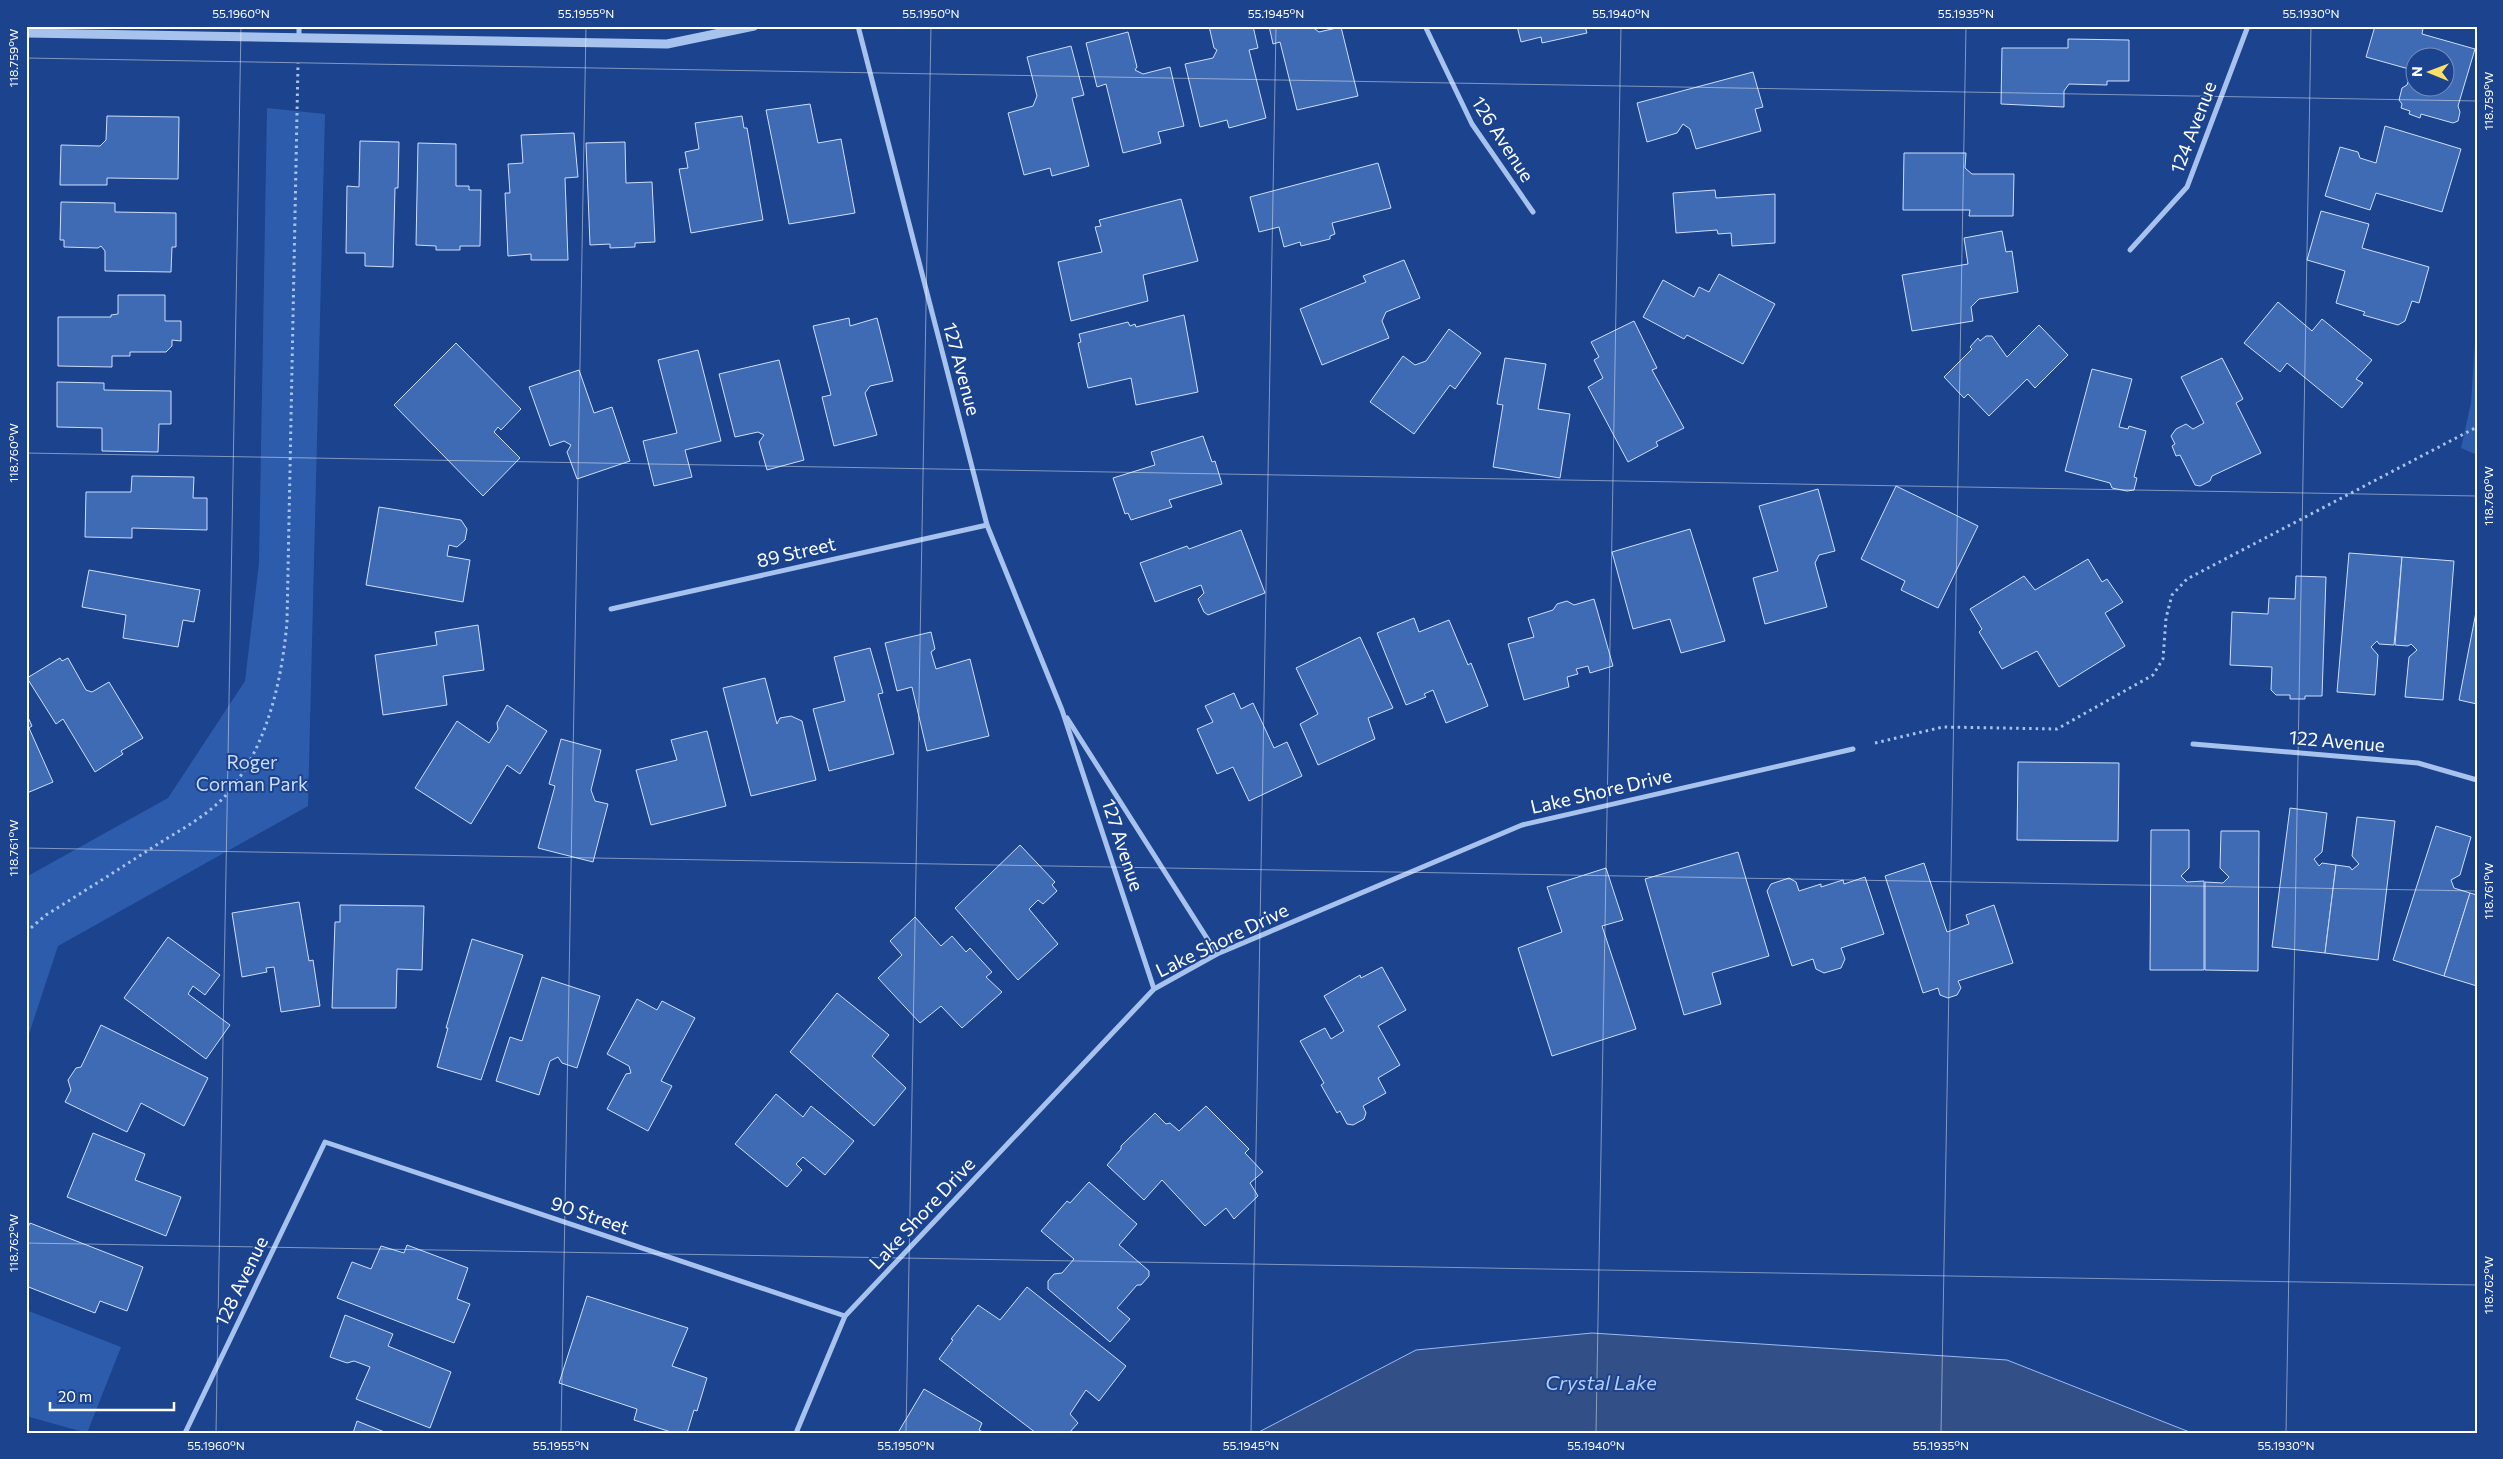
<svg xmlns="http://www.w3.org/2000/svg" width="2503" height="1459" font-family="Commissioner,sans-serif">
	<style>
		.green { fill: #2e5cac }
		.water { fill: #325087; stroke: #9bbbf0 }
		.building { fill: #3f6ab4; stroke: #cedefa }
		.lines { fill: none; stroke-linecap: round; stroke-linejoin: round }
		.path { stroke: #a8c2ee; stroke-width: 3; stroke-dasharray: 2.5 4; stroke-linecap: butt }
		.minor { stroke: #a8c2ee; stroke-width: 5 }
		.tertiary { stroke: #a8c2ee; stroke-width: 9 }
		.ticks { fill: none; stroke: #fff; stroke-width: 1; stroke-opacity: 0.45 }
		.labels { text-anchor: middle; stroke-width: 4; stroke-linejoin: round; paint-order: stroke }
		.street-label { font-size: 19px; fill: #fff; stroke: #1b438e }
		.park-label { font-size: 19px; fill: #cedefa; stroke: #1b438e }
		.water-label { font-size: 20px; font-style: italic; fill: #b4ccf5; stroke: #1b438e }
		.neatline { fill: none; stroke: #fff; stroke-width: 2 }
		.ticks-label { font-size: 12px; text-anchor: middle; fill: #fff }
	</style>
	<rect width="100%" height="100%" fill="#1b438e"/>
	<g class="green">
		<polygon points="267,108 325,114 308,806 58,946 26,1043 26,877 168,798 245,681 259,563"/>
		<polygon points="2477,313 2477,455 2461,448 2471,403"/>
		<polygon points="26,1310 121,1347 87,1433 26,1416"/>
	</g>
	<polygon class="water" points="1592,1333 2007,1360 2192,1433 1257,1433 1416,1350"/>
	<g class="building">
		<polygon points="1209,26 1253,26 1258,48 1249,50 1266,118 1229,128 1227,120 1200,127 1185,64 1213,58 1217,50 1214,48"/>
		<polygon points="1269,26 1311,26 1319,32 1341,27 1358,96 1297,110 1280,42 1273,44"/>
		<polygon points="1517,26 1585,26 1587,33 1542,43 1541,37 1521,42"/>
		<polygon points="2375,26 2417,26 2423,28 2422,34 2475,49 2458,106 2460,112 2458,121 2453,123 2421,114 2420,118 2409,114 2410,111 2401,108 2402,104 2399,100 2402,88 2407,85 2408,82 2412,83 2416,71 2416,88 2446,88 2446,58 2416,58 2416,71 2366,57"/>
		<polygon points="1128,32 1137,67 1135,70 1143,74 1170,67 1184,126 1158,132 1161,143 1123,153 1106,84 1097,87 1086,43"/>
		<polygon points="2068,39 2129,40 2129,81 2107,81 2107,85 2069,84 2064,91 2064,107 2001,104 2002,48 2068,48"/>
		<polygon points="1071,46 1084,95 1072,98 1089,166 1052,176 1050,168 1024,175 1008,113 1033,106 1037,96 1027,57"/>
		<polygon points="1753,72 1763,107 1755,109 1761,131 1696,149 1690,129 1683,124 1677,133 1647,142 1637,103"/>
		<polygon points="810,104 818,143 841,139 855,213 789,224 766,110"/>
		<polygon points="107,116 179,117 178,179 107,178 107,185 60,185 61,145 100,146 106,140"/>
		<polygon points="742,116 744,128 747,128 763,220 691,233 679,169 688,168 685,152 699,149 695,123"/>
		<polygon points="2385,126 2461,149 2442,212 2376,193 2370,210 2325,196 2340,147 2358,152 2360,158 2376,163"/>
		<polygon points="574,133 578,177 565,178 568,260 531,260 531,254 508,256 505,193 510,193 508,164 523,163 521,135"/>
		<polygon points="360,141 399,142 398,188 395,188 393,267 365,266 365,253 346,253 347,186 359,187"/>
		<polygon points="625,142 626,183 652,182 655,242 635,243 635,247 610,248 610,244 590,245 586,143"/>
		<polygon points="418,143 456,144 456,186 469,186 469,190 481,190 480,246 460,246 460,250 436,250 436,246 416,245"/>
		<polygon points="1904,153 1966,153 1965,168 1972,174 2014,174 2013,216 1969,216 1970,210 1903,210"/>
		<polygon points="1378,163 1391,208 1332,223 1335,234 1330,236 1330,239 1301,246 1300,242 1284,247 1279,227 1259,232 1250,197"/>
		<polygon points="1715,190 1716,198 1775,194 1775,243 1732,246 1731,233 1718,234 1717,230 1676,233 1673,193"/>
		<polygon points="1181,199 1198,261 1143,275 1148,301 1071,321 1058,262 1102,252 1095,227 1101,226 1099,220"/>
		<polygon points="61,202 115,203 115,212 176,213 176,247 172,247 171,272 105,271 105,251 101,246 98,248 64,247 64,240 60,240"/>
		<polygon points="2321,211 2369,224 2362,248 2429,267 2419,303 2412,301 2405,321 2398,325 2363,315 2365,312 2336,303 2345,271 2307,260"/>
		<polygon points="2002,231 2006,252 2012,251 2018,292 1979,299 1971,307 1973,321 1912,331 1902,275 1968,264 1964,238"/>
		<polygon points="1404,260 1420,298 1386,312 1382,321 1389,338 1322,365 1300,309 1366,282 1363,276"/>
		<polygon points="1719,274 1775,304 1743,364 1687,335 1684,339 1643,317 1663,280 1694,297 1699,287 1709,292"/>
		<polygon points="118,295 165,295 165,321 181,321 181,341 172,340 172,346 166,352 130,352 130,356 112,356 112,367 58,366 58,317 111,317 111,315 118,314"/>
		<polygon points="2278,302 2312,331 2322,319 2372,360 2356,379 2363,383 2342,408 2287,363 2280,372 2244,343"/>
		<polygon points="1184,315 1198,392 1136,405 1131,378 1088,388 1078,343 1081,342 1079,334 1128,322 1130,326 1135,324 1136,327"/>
		<polygon points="849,318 850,326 877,318 893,381 870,386 865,393 877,435 834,446 822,397 831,395 813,326"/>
		<polygon points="1634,321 1657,368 1652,370 1684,428 1656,442 1658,446 1628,462 1588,387 1603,378 1594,360 1599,357 1591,342"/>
		<polygon points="2039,325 2068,355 2035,388 2027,379 1989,416 1968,394 1964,398 1944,377 1972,349 1970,347 1978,338 1980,341 1986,336 1992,336 2007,357"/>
		<polygon points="1449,329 1481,353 1455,389 1450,385 1414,434 1370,402 1403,356 1415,365 1426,361"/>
		<polygon points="456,343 521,409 501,430 498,427 494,432 520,458 483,496 394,405"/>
		<polygon points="698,350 721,441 685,450 692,477 654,486 643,441 677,433 658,360"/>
		<polygon points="1505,358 1546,364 1538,409 1570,414 1560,478 1493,467 1503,405 1497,404"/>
		<polygon points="2222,358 2243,399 2236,403 2261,453 2212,476 2210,481 2200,486 2195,485 2180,455 2176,456 2172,446 2175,444 2171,436 2176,429 2186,424 2193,429 2204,423 2181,377"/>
		<polygon points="779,360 804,460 767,470 759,442 764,435 758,432 735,437 719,374"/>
		<polygon points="2092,369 2132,379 2119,427 2128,429 2129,426 2146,431 2134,477 2137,478 2134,490 2127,491 2112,488 2110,483 2065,471"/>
		<polygon points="579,370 594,413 612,407 630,461 577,479 567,452 571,445 564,441 550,446 529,387"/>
		<polygon points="57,382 104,383 104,390 171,391 171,424 159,424 158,452 102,451 102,428 57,427"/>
		<polygon points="1203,436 1212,462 1215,461 1222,484 1169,500 1172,507 1131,520 1128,513 1125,514 1113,478 1155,465 1151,452"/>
		<polygon points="132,476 194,477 193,498 207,498 207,530 132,528 132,538 85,537 86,492 131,492"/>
		<polygon points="1896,486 1978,526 1938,608 1901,590 1905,581 1861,559"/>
		<polygon points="1818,489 1835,551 1819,555 1815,563 1827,607 1765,624 1753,578 1778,571 1759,506"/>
		<polygon points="379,507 461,520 467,529 465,540 457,547 449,545 447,556 470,560 463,602 366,585"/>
		<polygon points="1690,529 1725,641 1681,653 1670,619 1633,629 1612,552"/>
		<polygon points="1241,530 1265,593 1208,615 1204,612 1198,599 1204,593 1201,585 1155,602 1140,563 1187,546 1189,549"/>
		<polygon points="2349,553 2402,557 2394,645 2379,644 2377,641 2371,647 2378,655 2375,695 2337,692"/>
		<polygon points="2402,557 2454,561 2443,700 2405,697 2409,657 2417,650 2411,644 2408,646 2395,645"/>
		<polygon points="2088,559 2102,582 2107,579 2123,602 2105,613 2125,646 2059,687 2037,651 2002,669 1979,632 1982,629 1970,609 2024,576 2035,590"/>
		<polygon points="89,570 200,590 194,622 183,620 178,647 123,638 126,615 82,607"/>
		<polygon points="2296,576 2326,577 2322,696 2305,696 2305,699 2290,699 2290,695 2276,695 2271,690 2272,667 2230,665 2232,612 2268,614 2269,598 2295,599"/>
		<polygon points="1594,599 1613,666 1590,673 1588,666 1576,669 1578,674 1567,677 1569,687 1524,700 1508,644 1534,637 1528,618 1553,610 1557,604 1567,601 1574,605"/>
		<polygon points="2477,607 2477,704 2459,700"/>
		<polygon points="1414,618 1419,632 1449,620 1468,665 1471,663 1488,706 1446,723 1433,690 1424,694 1426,697 1406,705 1377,633"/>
		<polygon points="478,625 484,670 443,676 447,705 383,715 375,655 437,645 435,632"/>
		<polygon points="931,632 935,649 931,652 936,669 970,659 989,736 927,751 912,687 897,691 885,643"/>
		<polygon points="1360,637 1393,708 1368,718 1375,739 1318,765 1300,724 1318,714 1296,668"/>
		<polygon points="870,648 883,693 878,694 894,754 829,771 813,709 845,701 834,657"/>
		<polygon points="60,658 62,661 68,658 86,690 92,692 109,682 143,738 121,751 123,754 95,772 63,719 56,724 27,678"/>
		<polygon points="765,678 777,724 780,718 791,716 802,721 816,780 751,796 723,688"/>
		<polygon points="1234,693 1241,709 1253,703 1274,748 1287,742 1302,776 1249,801 1233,767 1217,774 1197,729 1213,722 1205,706"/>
		<polygon points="507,705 547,731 520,774 507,765 471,824 415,788 457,721 489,743 498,729 497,723"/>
		<polygon points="26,713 32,726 29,728 53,782 27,793"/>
		<polygon points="707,731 726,806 651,825 636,770 677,760 671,740"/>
		<polygon points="561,739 601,750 591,790 595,801 608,804 593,862 538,848 555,786 549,784"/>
		<polygon points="2018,762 2119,763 2118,841 2017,840"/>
		<polygon points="2290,808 2327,813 2322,852 2314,859 2319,866 2322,863 2336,865 2325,953 2272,947"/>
		<polygon points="2357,817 2395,821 2378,960 2325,953 2336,865 2350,867 2352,870 2359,864 2352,856"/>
		<polygon points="2436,826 2471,837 2460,875 2451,880 2454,888 2470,893 2444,976 2393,960"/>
		<polygon points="2151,830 2189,830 2189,868 2181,876 2187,882 2204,881 2204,970 2150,970"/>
		<polygon points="2221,831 2259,831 2258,971 2205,970 2205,882 2223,883 2229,877 2220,868"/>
		<polygon points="1020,845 1055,882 1052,885 1057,891 1043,904 1038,900 1029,909 1058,944 1018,980 955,908"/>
		<polygon points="1738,852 1769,956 1712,973 1721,1004 1684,1015 1645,879"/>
		<polygon points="1924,863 1947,932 1969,924 1966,915 1994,905 2013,963 1958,981 1961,988 1957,995 1948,998 1940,995 1938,988 1923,993 1885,876"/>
		<polygon points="1606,868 1623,920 1602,926 1636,1029 1552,1056 1518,948 1562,932 1547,887"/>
		<polygon points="1865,877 1884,934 1841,948 1845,959 1841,968 1824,973 1816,969 1813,959 1792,966 1767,891 1771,884 1789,878 1796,882 1799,891 1821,884 1821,887 1843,880 1844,884"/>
		<polygon points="2470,893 2477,895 2477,986 2444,976"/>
		<polygon points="299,902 309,961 313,960 320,1006 281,1012 274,967 266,968 267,972 242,977 232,913"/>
		<polygon points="340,905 424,906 422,970 397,969 396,1008 332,1008 335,922 340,922"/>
		<polygon points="915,917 941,946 952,936 966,952 970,948 992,972 986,977 1002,992 962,1028 941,1006 920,1023 878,978 902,955 890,941"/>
		<polygon points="168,937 220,975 205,995 193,986 188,994 230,1025 206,1059 124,998"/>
		<polygon points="472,939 523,955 481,1080 437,1067 448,1028 446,1028"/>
		<polygon points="1382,967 1406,1010 1378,1026 1400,1065 1378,1078 1386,1093 1363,1106 1366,1113 1364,1119 1353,1125 1347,1124 1340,1111 1337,1113 1321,1085 1324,1083 1300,1041 1325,1028 1331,1039 1344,1031 1324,996 1360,975 1361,978"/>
		<polygon points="542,977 600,996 577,1068 562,1063 558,1057 550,1061 539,1095 496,1081 510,1037 522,1041"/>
		<polygon points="837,993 889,1035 872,1056 906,1088 874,1126 790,1052"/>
		<polygon points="637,999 657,1010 662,1001 695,1018 661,1081 672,1086 648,1131 607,1109 626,1074 631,1073 629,1066 607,1054"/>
		<polygon points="101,1025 208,1078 184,1126 141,1103 127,1132 65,1102 71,1090 68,1080 76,1068 81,1067"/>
		<polygon points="776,1094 803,1117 811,1106 854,1141 825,1175 803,1157 796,1164 802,1170 787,1187 735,1144"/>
		<polygon points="1206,1106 1249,1149 1245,1153 1263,1172 1250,1183 1258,1196 1234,1219 1226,1208 1205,1226 1162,1180 1144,1200 1107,1165 1121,1149 1121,1146 1155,1113 1166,1124 1170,1123 1179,1131"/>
		<polygon points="93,1133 145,1154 135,1180 181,1197 166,1236 67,1197"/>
		<polygon points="1089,1182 1137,1224 1119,1245 1149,1271 1149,1276 1141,1285 1137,1285 1117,1308 1130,1319 1110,1342 1048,1289 1048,1281 1054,1274 1062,1273 1074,1259 1041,1231 1067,1201 1070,1203"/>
		<polygon points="30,1223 143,1267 127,1311 100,1301 95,1313 26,1286 26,1231"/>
		<polygon points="407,1245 468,1268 457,1299 470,1304 454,1343 337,1298 352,1262 371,1269 381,1246 404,1253"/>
		<polygon points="1027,1287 1126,1366 1099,1401 1086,1390 1070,1414 1078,1423 1069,1433 1036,1433 939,1359 953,1340 951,1339 978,1305 1000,1320"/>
		<polygon points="587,1296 688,1328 672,1366 707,1378 697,1411 694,1410 687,1433 674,1433 634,1420 637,1409 559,1383"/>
		<polygon points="345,1315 393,1334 388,1346 451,1372 430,1428 356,1399 370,1367 354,1361 347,1363 330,1357"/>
		<polygon points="924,1389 982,1423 979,1430 985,1433 902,1433 899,1431"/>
		<polygon points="357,1421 387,1433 353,1433"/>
	</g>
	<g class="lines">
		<g class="path">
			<polyline points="1875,743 1943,727 2057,729 2153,675 2163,659 2166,618 2172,595 2187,579 2477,427"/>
			<path d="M26,932l20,-17c37,-23 73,-46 109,-69 26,-17 57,-32 76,-57 37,-46 51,-110 56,-167l11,-559"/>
		</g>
		<g class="minor">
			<polyline points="858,26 987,525 1062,710 1154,989"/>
			<polyline points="1425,26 1472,124 1533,212"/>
			<polyline points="299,39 299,26"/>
			<polyline points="2130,250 2187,187 2248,26"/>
			<polyline points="611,609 987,525"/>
			<polyline points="1067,718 1217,954"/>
			<polyline points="2193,744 2418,763 2477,780"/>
			<polyline points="185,1433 325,1142 845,1316"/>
			<polyline points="796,1433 845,1316 1154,989 1217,954 1522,825 1853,749"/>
		</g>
		<polyline class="tertiary" points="26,33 667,44 754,26"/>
	</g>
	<path class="ticks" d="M26,58l2451,43M26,453l2451,43M26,848l2451,43M26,1243l2451,42M216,1433l25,-1407M561,1433l25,-1407M906,1433l25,-1407M1251,1433l25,-1407M1596,1433l25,-1407M1941,1433l25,-1407M2286,1433l25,-1407"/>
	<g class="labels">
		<g class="street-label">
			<text transform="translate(2193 127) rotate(-69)" y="7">124 Avenue</text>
			<text transform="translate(1503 139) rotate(57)" y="7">126 Avenue</text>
			<text transform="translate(962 369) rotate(75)" y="7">127 Avenue</text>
			<text transform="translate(796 552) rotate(-13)" y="7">89 Street</text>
			<text transform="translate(2337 741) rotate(5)" y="7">122 Avenue</text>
			<text transform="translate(1601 791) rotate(-13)" y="7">Lake Shore Drive</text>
			<text transform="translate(1123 845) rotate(72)" y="7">127 Avenue</text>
			<text transform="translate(1222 940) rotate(-26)" y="7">Lake Shore Drive</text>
			<text transform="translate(922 1213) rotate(-47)" y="7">Lake Shore Drive</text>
			<text transform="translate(590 1215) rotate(19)" y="7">90 Street</text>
			<text transform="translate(241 1281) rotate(-64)" y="7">128 Avenue</text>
		</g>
		<g class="park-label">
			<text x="252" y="769">Roger<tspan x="252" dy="22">Corman Park</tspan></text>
		</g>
		<g class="water-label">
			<text x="1601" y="1390">Crystal Lake</text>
		</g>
	</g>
	<rect width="2503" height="1459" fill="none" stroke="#1b438e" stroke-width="55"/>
	<g transform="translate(2430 72) rotate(271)"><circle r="24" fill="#1b438e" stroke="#768ebb"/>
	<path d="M0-4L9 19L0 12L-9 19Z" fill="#ffe065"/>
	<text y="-8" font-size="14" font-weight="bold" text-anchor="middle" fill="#ffffff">N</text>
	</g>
	<path d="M50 1402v8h124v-8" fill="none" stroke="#ffffff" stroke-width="2.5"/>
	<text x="58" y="1402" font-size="15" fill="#ffffff" stroke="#1b438e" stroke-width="4" paint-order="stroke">20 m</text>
	<rect x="28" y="28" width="2448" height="1404" class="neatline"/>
	<g class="ticks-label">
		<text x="241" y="18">55.1960°N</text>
		<text x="586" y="18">55.1955°N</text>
		<text x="931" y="18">55.1950°N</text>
		<text x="1276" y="18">55.1945°N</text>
		<text x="1621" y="18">55.1940°N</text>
		<text x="1966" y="18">55.1935°N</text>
		<text x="2311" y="18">55.1930°N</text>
		<text transform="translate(14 58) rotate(-90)" y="4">118.759°W</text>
		<text transform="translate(2489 101) rotate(-90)" y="4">118.759°W</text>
		<text transform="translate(14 453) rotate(-90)" y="4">118.760°W</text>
		<text transform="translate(2489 496) rotate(-90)" y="4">118.760°W</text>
		<text transform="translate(14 848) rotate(-90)" y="4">118.761°W</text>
		<text transform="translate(2489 891) rotate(-90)" y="4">118.761°W</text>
		<text transform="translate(14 1243) rotate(-90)" y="4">118.762°W</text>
		<text transform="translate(2489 1285) rotate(-90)" y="4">118.762°W</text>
		<text x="216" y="1450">55.1960°N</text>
		<text x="561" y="1450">55.1955°N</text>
		<text x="906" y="1450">55.1950°N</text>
		<text x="1251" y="1450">55.1945°N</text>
		<text x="1596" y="1450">55.1940°N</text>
		<text x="1941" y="1450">55.1935°N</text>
		<text x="2286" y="1450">55.1930°N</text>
	</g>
</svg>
